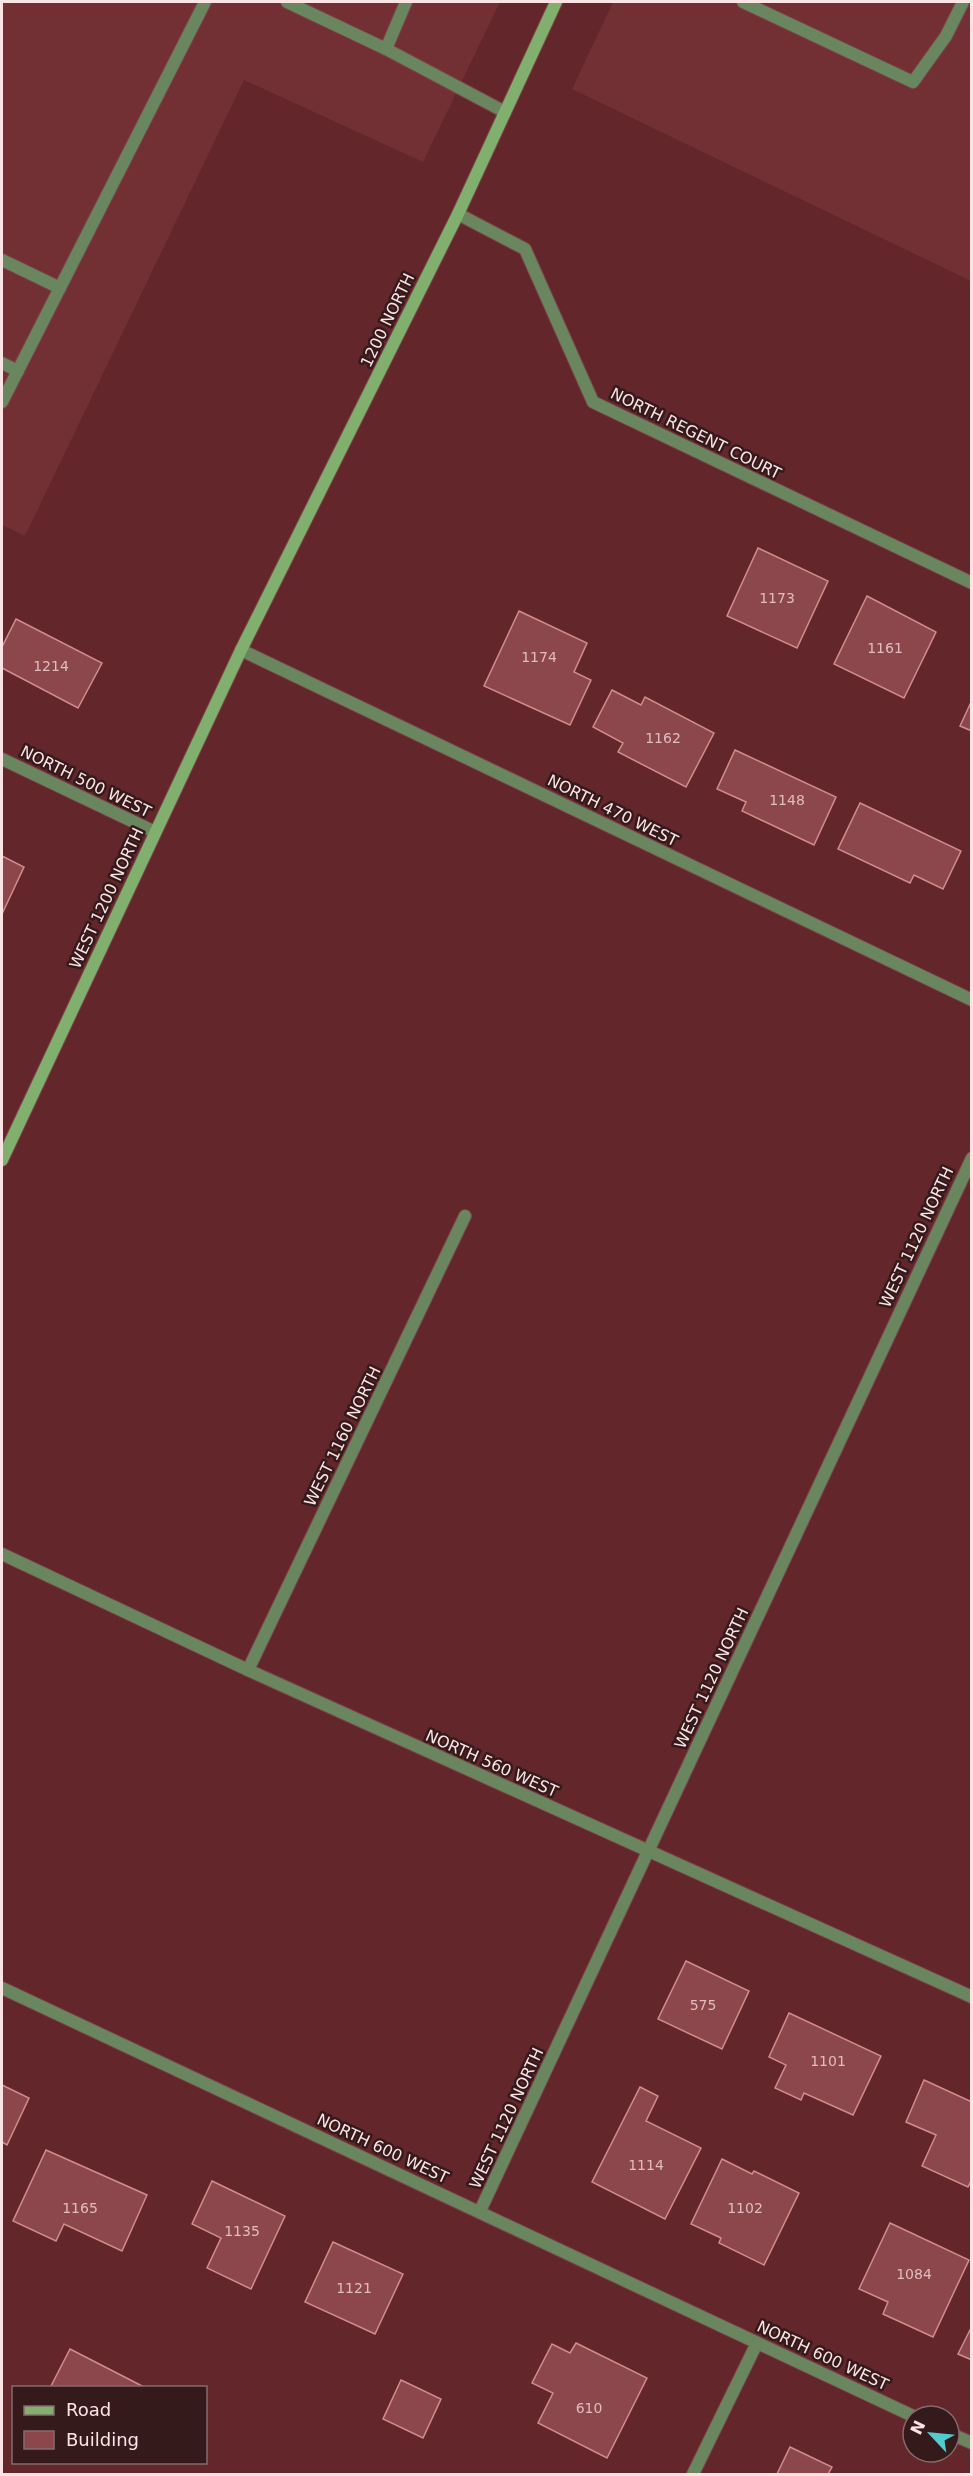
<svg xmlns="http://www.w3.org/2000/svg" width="973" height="2476" font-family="'DejaVu Sans',sans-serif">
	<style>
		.built { fill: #723035 }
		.building { fill: #8b474b; stroke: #d38c8e; stroke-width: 1.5 }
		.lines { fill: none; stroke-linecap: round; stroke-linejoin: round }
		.lane-casing { stroke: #7b4449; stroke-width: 14 }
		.street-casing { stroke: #7b4449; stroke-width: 14 }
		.secondary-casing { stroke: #7b4449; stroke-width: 14 }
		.lane { stroke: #69865e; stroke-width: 12 }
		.street { stroke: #69865e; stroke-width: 12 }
		.secondary { stroke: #80af6e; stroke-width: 12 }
		.labels { text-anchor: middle; stroke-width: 5; stroke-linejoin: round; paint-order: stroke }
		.number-label { font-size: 14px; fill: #e0bdbe }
		.street-label { font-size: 16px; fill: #fce4e5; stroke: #351a1c }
	</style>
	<rect width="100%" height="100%" fill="#62262b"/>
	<g class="built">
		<polygon points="2,2 500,2 423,162 244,80 25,536 2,525"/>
		<polygon points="613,2 971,2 971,281 572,89"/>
	</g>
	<g class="building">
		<polygon points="758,548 828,581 797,648 727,616"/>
		<polygon points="867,596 936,632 904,698 834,664"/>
		<polygon points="519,611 587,643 574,672 591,680 570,725 484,686"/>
		<polygon points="16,619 102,663 78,708 2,668 2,647"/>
		<polygon points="612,690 641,705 645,697 714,733 686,787 618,752 623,743 593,727"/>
		<polygon points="972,700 972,731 960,726"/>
		<polygon points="735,750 836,797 814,845 742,811 746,802 717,789"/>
		<polygon points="860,803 961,851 943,889 914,875 910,883 838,849"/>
		<polygon points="2,856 24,867 2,914"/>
		<polygon points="686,1961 749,1991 722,2049 658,2019"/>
		<polygon points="789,2013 881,2056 853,2115 804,2093 801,2100 775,2088 786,2065 769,2057"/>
		<polygon points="924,2080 972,2102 972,2179 968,2187 922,2166 936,2135 906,2122"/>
		<polygon points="2,2085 29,2098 7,2145 2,2142"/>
		<polygon points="640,2087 658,2096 646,2121 701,2148 665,2219 592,2182"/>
		<polygon points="46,2150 147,2195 122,2251 64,2224 56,2241 13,2221"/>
		<polygon points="722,2159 752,2174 754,2171 799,2193 764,2265 719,2243 721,2238 691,2224"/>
		<polygon points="212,2181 285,2216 251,2289 207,2268 221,2238 192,2224"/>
		<polygon points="890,2223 969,2260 933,2337 883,2314 888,2302 859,2289"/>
		<polygon points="333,2242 403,2274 375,2334 305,2302"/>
		<polygon points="972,2326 972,2360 958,2354"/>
		<polygon points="576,2343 647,2378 607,2458 538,2423 553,2393 532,2383 552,2344 570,2353"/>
		<polygon points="70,2349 146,2388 50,2388"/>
		<polygon points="401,2380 441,2399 423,2438 383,2419"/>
		<polygon points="790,2447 832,2467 828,2474 777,2474"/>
	</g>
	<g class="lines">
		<defs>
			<g id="lane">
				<polyline points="287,2 386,49 505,112"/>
				<polyline points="743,2 913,82 946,36 963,2"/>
				<polyline points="386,49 406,2"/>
				<polyline points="2,260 60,288"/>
				<polyline points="2,363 18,371"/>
				<polyline points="2,402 205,2"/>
			</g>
			<g id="street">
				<polyline points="458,214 525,249 593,402 972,583"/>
				<polyline points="241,650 972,1000"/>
				<polyline points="2,759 155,832"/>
				<polyline points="2,1554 248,1670 972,1997"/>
				<polyline points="248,1670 465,1216"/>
				<polyline points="2,1988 913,2416"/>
				<polyline points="480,2211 972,1158"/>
				<polyline points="949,2433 972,2443"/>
				<polyline points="693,2474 757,2343"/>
			</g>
			<polyline id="secondary" points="2,1160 241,650 458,214 556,2"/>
		</defs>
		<use href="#lane" class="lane-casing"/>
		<use href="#street" class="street-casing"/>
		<use href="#secondary" class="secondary-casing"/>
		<use href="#lane" class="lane"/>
		<use href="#street" class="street"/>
		<use href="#secondary" class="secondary"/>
	</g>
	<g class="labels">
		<g class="number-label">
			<text x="777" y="603">1173</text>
			<text x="885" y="653">1161</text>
			<text x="539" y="662">1174</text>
			<text x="51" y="671">1214</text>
			<text x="663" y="743">1162</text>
			<text x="787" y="805">1148</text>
			<text x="703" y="2010">575</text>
			<text x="828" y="2066">1101</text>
			<text x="646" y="2170">1114</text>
			<text x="80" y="2213">1165</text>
			<text x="745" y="2213">1102</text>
			<text x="242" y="2236">1135</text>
			<text x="914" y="2279">1084</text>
			<text x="354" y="2293">1121</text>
			<text x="589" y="2413">610</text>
		</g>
		<g class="street-label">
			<text transform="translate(387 320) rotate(-64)" y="6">1200 NORTH</text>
			<text transform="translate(696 433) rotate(26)" y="6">NORTH REGENT COURT</text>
			<text transform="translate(86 781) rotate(26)" y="6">NORTH 500 WEST</text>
			<text transform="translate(613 810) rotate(26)" y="6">NORTH 470 WEST</text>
			<text transform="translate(106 898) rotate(-65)" y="6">WEST 1200 NORTH</text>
			<text transform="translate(916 1237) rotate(-65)" y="6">WEST 1120 NORTH</text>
			<text transform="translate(342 1436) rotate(-64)" y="6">WEST 1160 NORTH</text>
			<text transform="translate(711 1678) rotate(-65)" y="6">WEST 1120 NORTH</text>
			<text transform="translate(492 1763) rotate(24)" y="6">NORTH 560 WEST</text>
			<text transform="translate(506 2118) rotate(-65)" y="6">WEST 1120 NORTH</text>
			<text transform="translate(383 2148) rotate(25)" y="6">NORTH 600 WEST</text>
			<text transform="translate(823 2355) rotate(25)" y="6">NORTH 600 WEST</text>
		</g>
	</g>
	<rect width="973" height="2476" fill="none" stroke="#fce4e5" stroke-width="6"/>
	<rect x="12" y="2386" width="195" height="78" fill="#351a1c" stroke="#856b6c" stroke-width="1.5"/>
	<rect x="24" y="2406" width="30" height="9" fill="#80af6e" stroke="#856b6c" stroke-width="1.5"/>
	<text x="66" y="2416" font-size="18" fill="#fce4e5">Road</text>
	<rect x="24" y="2431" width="30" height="18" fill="#8b474b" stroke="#856b6c" stroke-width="1.5"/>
	<text x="66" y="2446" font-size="18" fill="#fce4e5">Building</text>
	<g transform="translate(931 2434) rotate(296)"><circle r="28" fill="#351a1c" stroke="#856b6c" stroke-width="1.5"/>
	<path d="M0-4.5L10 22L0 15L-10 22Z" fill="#52cdcf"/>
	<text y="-9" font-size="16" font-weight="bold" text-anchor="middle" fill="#fce4e5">N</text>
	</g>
</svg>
